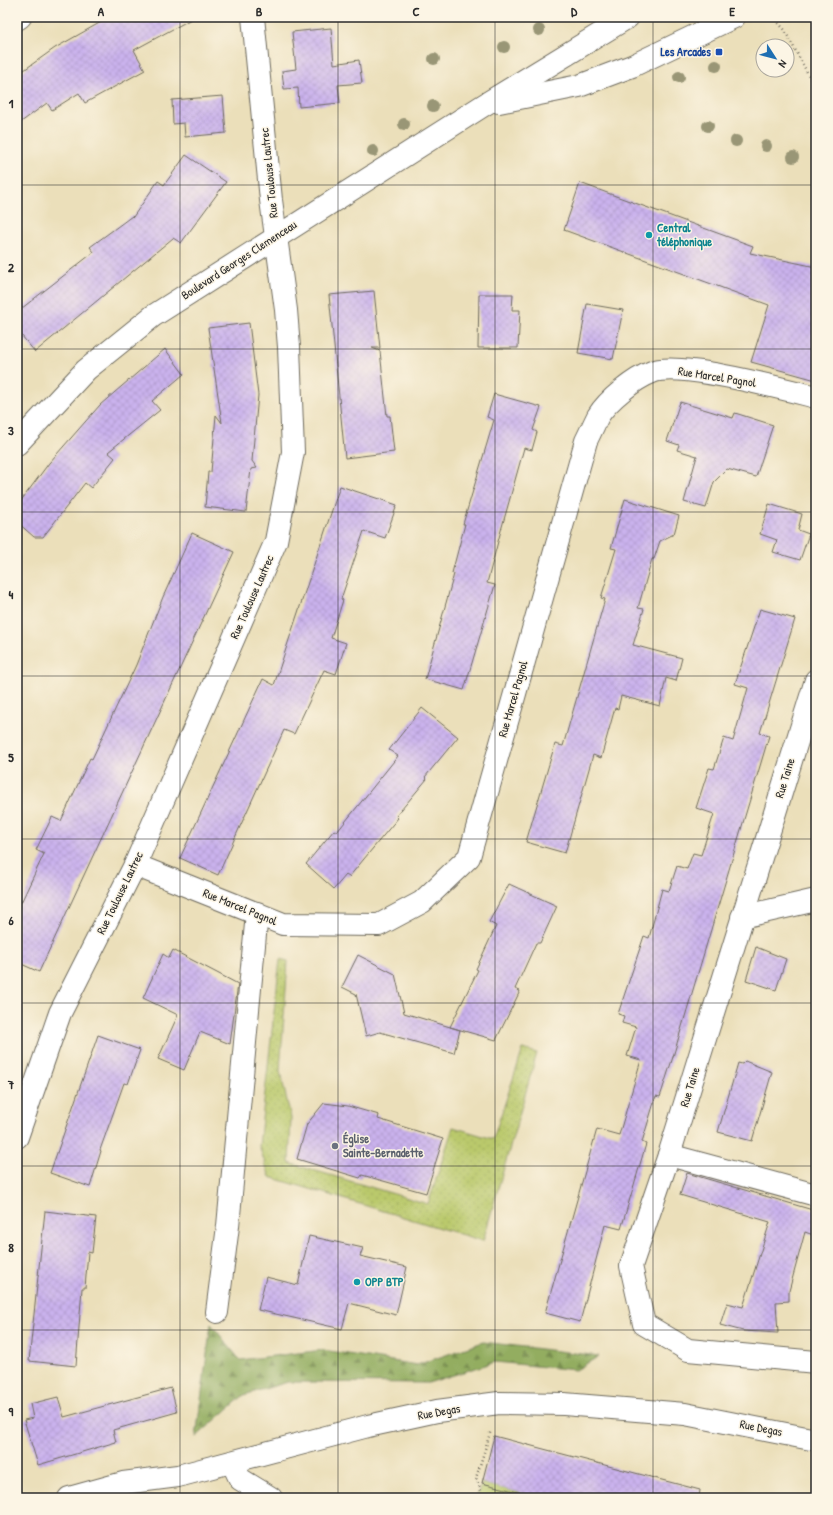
<svg xmlns="http://www.w3.org/2000/svg" width="833" height="1515" font-family="'Patrick Hand',sans-serif">
	<style>
		.grass { fill: url(#grass-dots); stroke: #727a4c }
		.forest { fill: url(#forest-firs); stroke: #5f6c46 }
		.green { fill: #bac96c; stroke: #727a4c }
		.building { fill: url(#building-cross-hatch) }
		.lines { fill: none; stroke-linecap: round; stroke-linejoin: round }
		.minor-casing { stroke: #6e6a5d; stroke-width: 24 }
		.major-casing { stroke: #6e6a5d; stroke-width: 24 }
		.path { stroke: #6e6a5d; stroke-width: 2.5; stroke-dasharray: 1 3; stroke-linecap: butt }
		.minor { stroke: #fff; stroke-width: 22 }
		.major { stroke: #fff; stroke-width: 22 }
		.tree { fill: #999676 }
		.grid { fill: none; stroke: #2b2b2b; stroke-width: 1; stroke-opacity: 0.55 }
		.transit-dot { fill: #1a4fb4; stroke: #fcf5e5; stroke-width: 1.5 }
		.culture-dot { fill: #0f9aa8; stroke: #fcf5e5; stroke-width: 1.5 }
		.worship-dot { fill: #6b7280; stroke: #fcf5e5; stroke-width: 1.5 }
		.labels { text-anchor: middle; stroke-width: 3; stroke-linejoin: round; paint-order: stroke }
		.transit-label { font-size: 12px; font-weight: bold; fill: #164399; stroke: #fcf5e5; text-anchor: end }
		.street-label { font-size: 12px; fill: #2b2b2b; stroke: #fcf5e5 }
		.culture-label { font-size: 12px; font-weight: bold; fill: #0d838f; stroke: #fcf5e5; text-anchor: start }
		.worship-label { font-size: 12px; font-weight: bold; fill: #5b616d; stroke: #fcf5e5; text-anchor: start }
		.neatline { fill: none; stroke: #2b2b2b; stroke-width: 1.5 }
		.grid-label { font-size: 13px; text-anchor: middle; font-weight: bold; fill: #2b2b2b }
	</style>
	<defs>
		<pattern id="grass-dots" width="8" height="8" patternUnits="userSpaceOnUse"><rect width="8" height="8" fill="#bac96c"/><path d="M2 2h.1M6 6h.1" fill="none" stroke="#a0ad5e" stroke-width="1.8" stroke-linecap="round"/></pattern>
		<pattern id="forest-firs" width="22" height="20" patternUnits="userSpaceOnUse"><rect width="22" height="20" fill="#93ad60"/><path d="M5 1l3.5 6h-7zM16 11l3.5 6h-7z" fill="#788d4f"/></pattern>
		<pattern id="building-cross-hatch" width="8" height="8" patternUnits="userSpaceOnUse"><rect width="8" height="8" fill="#cab2ed"/><path d="M0 0l8 8M0 8l8-8" fill="none" stroke="#ae99cb"/></pattern>
	</defs>
	<rect width="100%" height="100%" fill="#fcf5e5"/>
	<filter id="ink" filterUnits="userSpaceOnUse"><feTurbulence type="fractalNoise" baseFrequency=".025" numOctaves="2"/><feDisplacementMap in="SourceGraphic" scale="8" xChannelSelector="R" yChannelSelector="G"/><feConvolveMatrix kernelMatrix="1 2 1 2 8 2 1 2 1" color-interpolation-filters="sRGB"/></filter>
	<filter id="wash" filterUnits="userSpaceOnUse"><feTurbulence type="fractalNoise" baseFrequency=".012" numOctaves="4" result="noise"/><feDisplacementMap in="SourceGraphic" scale="16" xChannelSelector="R" yChannelSelector="G"/><feGaussianBlur stdDeviation="0.9" result="paint"/><feColorMatrix in="noise" values="0 0 0 0 0 0 0 0 0 0 0 0 0 0 0 0 0 1.4 0 .05"/><feComposite in="paint" operator="in"/></filter>
	<g filter="url(#wash)">
		<rect width="100%" height="100%" fill="#ebdfba"/>
		<polygon class="grass" points="280,959 288,961 280,1071 291,1118 289,1163 428,1204 453,1127 493,1139 523,1049 537,1053 483,1241 270,1177 259,1146"/>
		<polygon class="forest" points="211,1324 240,1360 323,1350 417,1365 483,1342 599,1356 576,1370 495,1362 428,1383 288,1382 244,1395 196,1437"/>
		<polygon class="green" points="482,1483 541,1498 476,1498"/>
		<g id="blocks">
			<g class="building">
				<polygon points="110,17 195,17 134,50 145,70 85,103 79,93 52,110 47,103 17,125 17,75 55,48"/>
				<polygon points="331,28 334,64 359,60 362,83 338,85 340,103 299,107 298,88 284,89 282,71 296,69 292,32"/>
				<polygon points="223,96 226,133 185,137 184,123 173,124 172,100"/>
				<polygon points="186,155 226,182 181,243 173,238 35,352 17,330 17,312 94,252 90,247 132,216 133,217 158,181 164,185"/>
				<polygon points="580,183 753,246 750,253 816,267 816,380 751,362 769,305 564,230"/>
				<polygon points="374,291 380,348 372,348 380,351 387,416 390,416 394,452 345,458 329,295"/>
				<polygon points="479,294 513,294 512,310 520,310 518,348 478,348"/>
				<polygon points="587,304 623,310 613,359 578,353"/>
				<polygon points="249,323 258,395 252,461 257,468 251,469 246,512 205,507 208,472 211,472 216,415 222,423 208,328"/>
				<polygon points="165,349 184,374 152,401 160,410 108,452 115,458 91,488 85,483 43,537 34,537 17,522 17,506 49,463 100,405"/>
				<polygon points="494,394 541,407 533,430 537,432 532,450 524,448 500,534 487,583 495,585 464,690 425,679 454,574 452,573 465,524 463,524 494,420 487,417"/>
				<polygon points="680,402 733,418 735,413 773,425 756,477 727,469 714,482 706,508 684,502 697,456 677,450 679,445 667,441"/>
				<polygon points="340,486 397,505 385,538 364,531 341,599 343,600 331,638 346,643 336,674 324,670 294,734 284,730 218,875 180,858 263,679 274,685"/>
				<polygon points="625,499 679,516 674,534 660,541 654,559 652,559 638,608 644,609 633,645 682,658 676,681 666,678 660,706 621,696 618,709 615,708 601,758 593,755 565,853 526,842 555,744 563,746 605,599 601,598 616,549 611,548"/>
				<polygon points="769,504 802,514 798,530 809,534 800,560 773,552 777,540 760,534"/>
				<polygon points="192,533 234,552 39,972 17,962 17,911 44,854 36,850 52,817 61,821 90,758 92,759 136,665 163,597"/>
				<polygon points="760,609 795,619 760,733 769,736 672,1060 660,1097 656,1096 642,1142 646,1144 621,1229 605,1225 580,1322 545,1313 597,1129 619,1135 641,1060 627,1056 636,1027 622,1023 624,1016 618,1014 644,936 649,938 662,889 669,891 677,866 687,869 693,853 701,855 714,814 696,808 709,768 714,769 724,738 733,741 748,688 735,684"/>
				<polygon points="422,708 458,737 425,777 427,779 396,816 398,818 349,877 346,875 334,889 306,864 334,830 337,832 398,756 389,750"/>
				<polygon points="509,884 557,906 540,943 536,943 515,989 520,991 496,1040 450,1027 478,970 476,969 496,926 489,922"/>
				<polygon points="756,947 786,959 776,990 746,980"/>
				<polygon points="173,950 238,984 230,1044 200,1032 184,1070 158,1059 178,1015 143,998 163,954 169,958"/>
				<polygon points="358,955 395,974 404,1013 460,1030 454,1053 380,1032 366,1036 356,994 342,987"/>
				<polygon points="98,1035 140,1050 128,1084 124,1083 100,1150 101,1151 90,1187 50,1173"/>
				<polygon points="745,1061 772,1072 752,1141 718,1132 738,1063 742,1064"/>
				<polygon points="324,1103 348,1106 379,1115 378,1119 443,1139 426,1193 362,1175 360,1178 297,1159 307,1124"/>
				<polygon points="687,1173 816,1211 816,1236 805,1232 789,1291 789,1301 776,1302 778,1333 743,1331 720,1325 727,1303 743,1307 770,1222 680,1195"/>
				<polygon points="45,1211 96,1217 92,1253 88,1252 85,1288 82,1288 76,1366 29,1361"/>
				<polygon points="309,1236 363,1248 360,1256 407,1267 396,1315 349,1303 342,1329 258,1310 266,1277 298,1285"/>
				<polygon points="171,1388 177,1412 113,1430 116,1442 38,1465 24,1420 33,1418 30,1404 58,1397 64,1417"/>
				<polygon points="494,1436 700,1490 699,1498 541,1498 482,1483"/>
			</g>
		</g>
	</g>
	<g filter="url(#ink)">
		<use href="#blocks" fill-opacity="0" stroke="#6e6a5d" stroke-width="1"/>
		<g class="lines">
			<defs>
				<g id="minor">
					<polyline points="17,19 20,17"/>
					<polyline points="816,680 669,1155 631,1266 644,1324 688,1350 816,1362"/>
					<path d="M135,865l148,59 96,1 43,-23 47,-45 117,-416c4,-8 8,-17 12,-25 10,-16 36,-37 54,-44 27,-11 132,17 164,25"/>
					<polyline points="742,917 816,900"/>
					<polyline points="17,1137 60,1013 135,865 276,541 293,452 289,347 286,310 271,200 253,17"/>
					<polyline points="669,1155 816,1195"/>
					<polyline points="217,1312 228,1226 257,913"/>
					<polyline points="232,1462 240,1479 271,1498"/>
					<polyline points="69,1498 123,1483 178,1476 368,1426 437,1411 499,1403 564,1404 685,1414 816,1440"/>
				</g>
				<g id="major">
					<polyline points="499,102 579,86 632,66 734,17"/>
					<polyline points="17,444 86,370 153,316 484,105 628,17"/>
				</g>
			</defs>
			<use href="#minor" class="minor-casing"/>
			<use href="#major" class="major-casing"/>
			<g class="path">
				<polyline points="773,17 784,29 816,89"/>
				<polyline points="484,1498 476,1478 491,1430"/>
			</g>
			<use href="#minor" class="minor"/>
			<use href="#major" class="major"/>
		</g>
		<g class="tree">
			<circle cx="539" cy="30" r="6"/>
			<circle cx="504" cy="47" r="6"/>
			<circle cx="434" cy="59" r="6"/>
			<circle cx="716" cy="66" r="6"/>
			<circle cx="679" cy="77" r="6"/>
			<circle cx="433" cy="106" r="6"/>
			<circle cx="404" cy="124" r="6"/>
			<circle cx="708" cy="126" r="6"/>
			<circle cx="736" cy="141" r="6"/>
			<circle cx="766" cy="146" r="6"/>
			<circle cx="373" cy="151" r="6"/>
			<circle cx="793" cy="157" r="6"/>
		</g>
	</g>
	<path class="grid" d="M180,17v1481M338,17v1481M495,17v1481M653,17v1481M17,185h799M17,349h799M17,512h799M17,676h799M17,839h799M17,1003h799M17,1166h799M17,1330h799"/>
	<rect class="transit-dot" x="715" y="48" width="8" height="8" rx="2"/>
	<g class="culture-dot">
		<circle cx="649" cy="235" r="4"/>
		<circle cx="357" cy="1282" r="4"/>
	</g>
	<circle class="worship-dot" cx="335" cy="1146" r="4"/>
	<g class="labels">
		<g class="transit-label">
			<text x="711" y="56">Les Arcades</text>
		</g>
		<g class="street-label">
			<text transform="translate(269 173) rotate(-96)" y="4">Rue Toulouse Lautrec</text>
			<text transform="translate(239 260) rotate(-33)" y="4">Boulevard Georges Clemenceau</text>
			<text transform="translate(717 377) rotate(9)" y="4">Rue Marcel Pagnol</text>
			<text transform="translate(252 597) rotate(-66)" y="4">Rue Toulouse Lautrec</text>
			<text transform="translate(513 699) rotate(-74)" y="4">Rue Marcel Pagnol</text>
			<text transform="translate(785 778) rotate(-73)" y="4">Rue Taine</text>
			<text transform="translate(120 893) rotate(-64)" y="4">Rue Toulouse Lautrec</text>
			<text transform="translate(240 907) rotate(22)" y="4">Rue Marcel Pagnol</text>
			<text transform="translate(690 1087) rotate(-73)" y="4">Rue Taine</text>
			<text transform="translate(439 1412) rotate(-10)" y="4">Rue Degas</text>
			<text transform="translate(761 1428) rotate(11)" y="4">Rue Degas</text>
		</g>
		<g class="culture-label">
			<text x="657" y="232">Central<tspan x="657" dy="14">téléphonique</tspan></text>
			<text x="365" y="1286">OPP BTP</text>
		</g>
		<g class="worship-label">
			<text x="343" y="1143">Église<tspan x="343" dy="14">Sainte-Bernadette</tspan></text>
		</g>
	</g>
	<rect width="833" height="1515" fill="none" stroke="#fcf5e5" stroke-width="44"/>
	<g transform="translate(775 58) rotate(126)"><circle r="19" fill="#fcf5e5" stroke="#a8a49b"/>
	<path d="M0-3L7 15L0 10L-7 15Z" fill="#1f6fb2"/>
	<text y="-6" font-size="11" font-weight="bold" text-anchor="middle" fill="#2b2b2b">N</text>
	</g>
	<rect x="22" y="22" width="789" height="1471" class="neatline"/>
	<g class="grid-label">
		<text x="101" y="16">A</text>
		<text x="259" y="16">B</text>
		<text x="416" y="16">C</text>
		<text x="574" y="16">D</text>
		<text x="732" y="16">E</text>
		<text x="11" y="108">1</text>
		<text x="11" y="272">2</text>
		<text x="11" y="435">3</text>
		<text x="11" y="599">4</text>
		<text x="11" y="762">5</text>
		<text x="11" y="925">6</text>
		<text x="11" y="1089">7</text>
		<text x="11" y="1252">8</text>
		<text x="11" y="1416">9</text>
	</g>
</svg>
